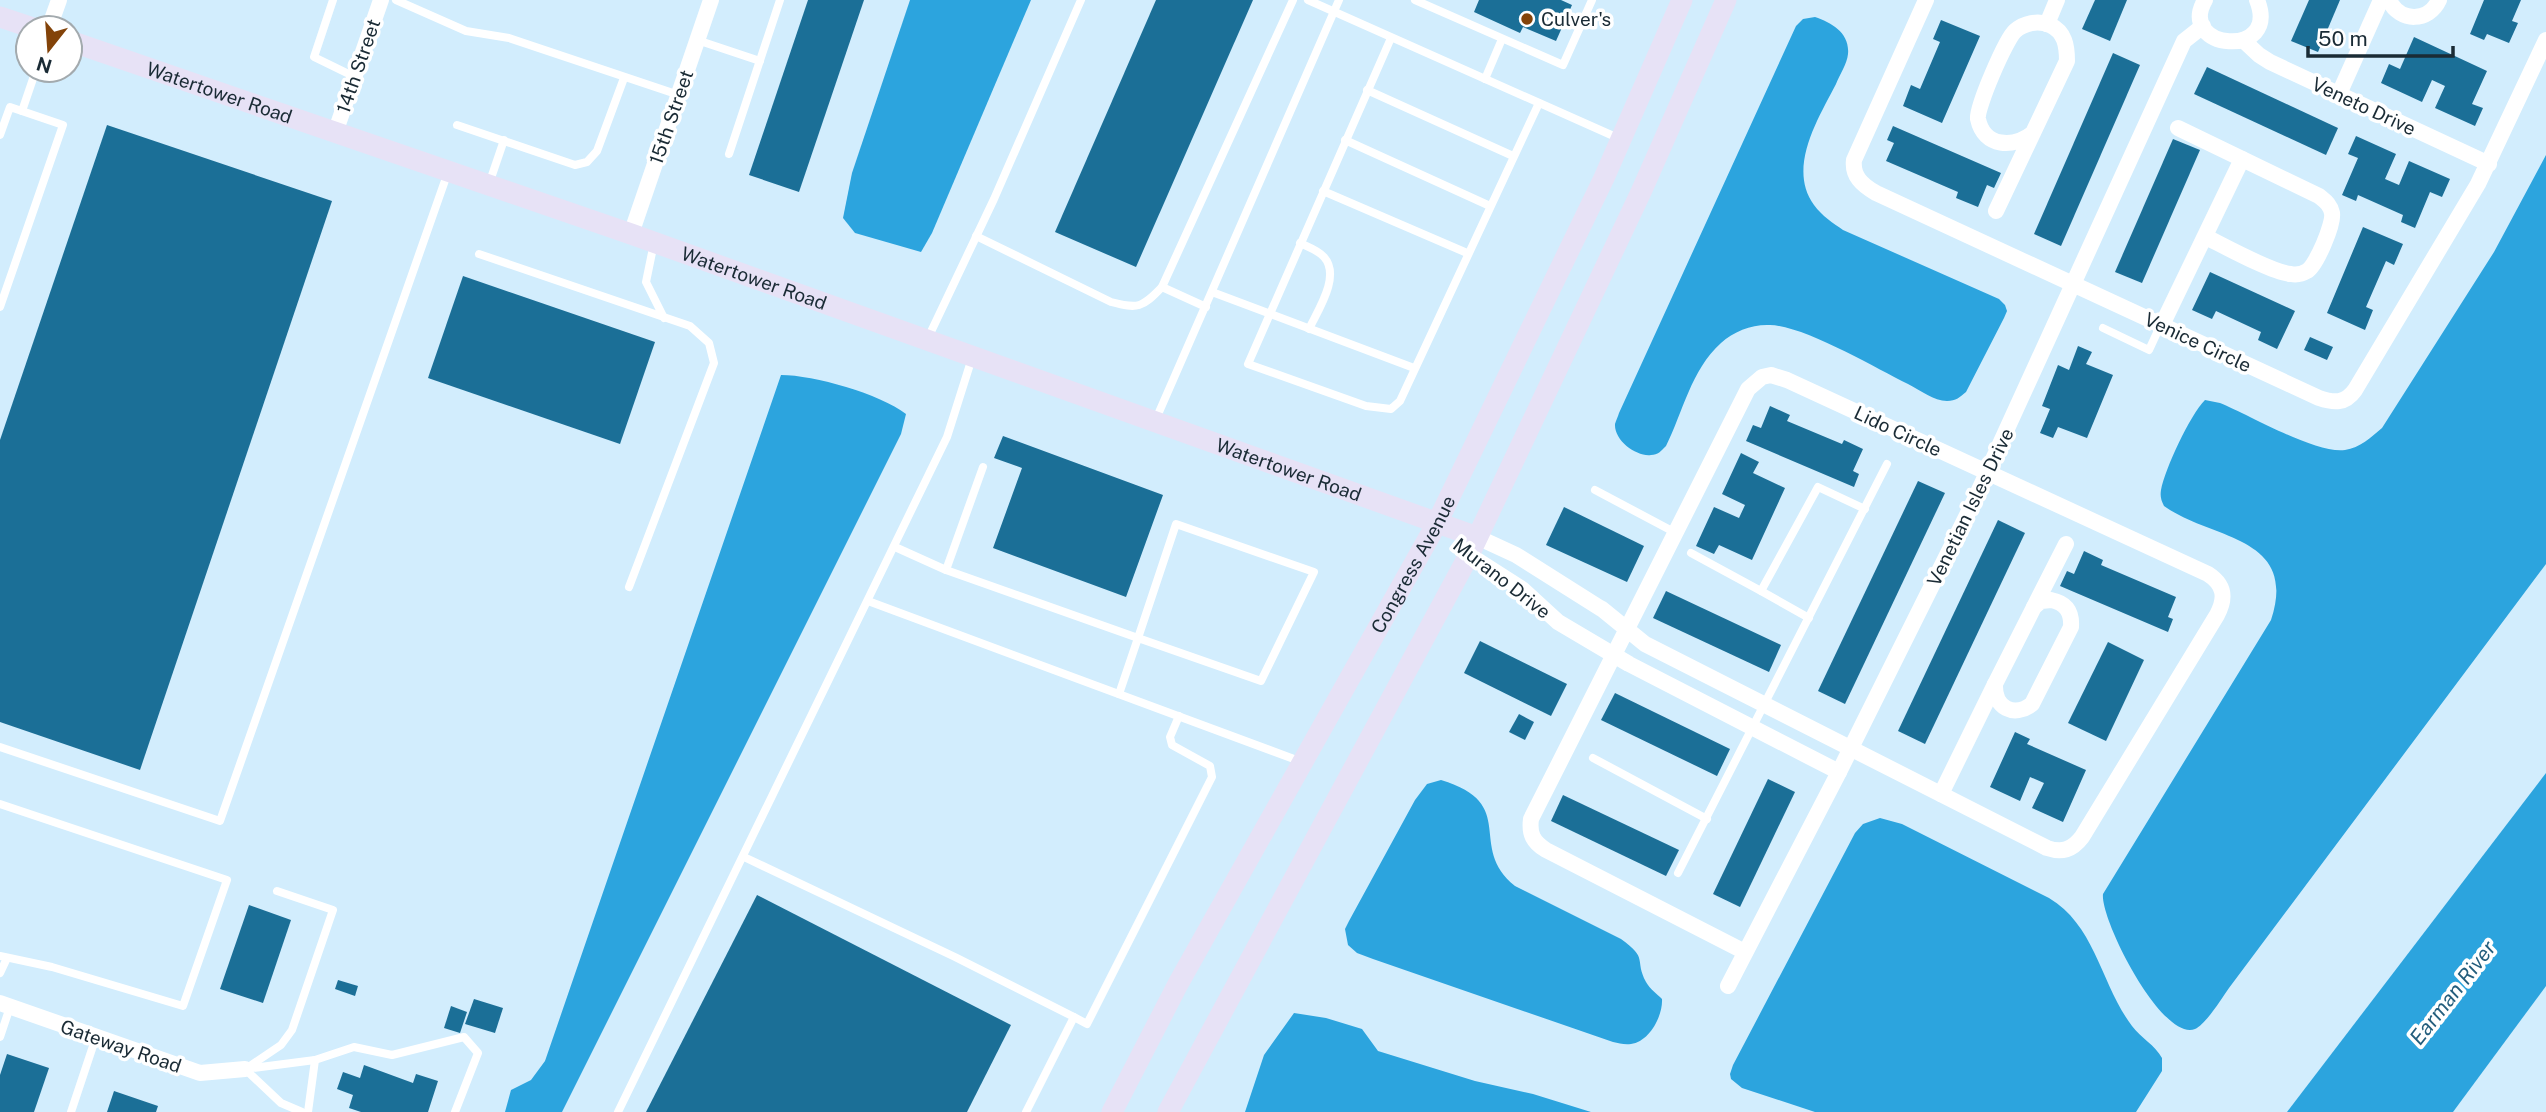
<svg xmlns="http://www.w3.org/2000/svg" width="2546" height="1112" font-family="'Public Sans',sans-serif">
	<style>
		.water { fill: #2ca4de }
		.building { fill: #1b6f97 }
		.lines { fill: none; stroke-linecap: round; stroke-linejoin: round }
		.lane { stroke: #fff; stroke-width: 8 }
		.street { stroke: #fff; stroke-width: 16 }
		.secondary { stroke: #e7e2f6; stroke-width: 21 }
		.poi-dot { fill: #834309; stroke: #fff; stroke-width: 2.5 }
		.labels { text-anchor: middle; stroke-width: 7; stroke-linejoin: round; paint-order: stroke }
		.poi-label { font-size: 19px; fill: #1a2b35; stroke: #fff; text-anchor: start }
		.street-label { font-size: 19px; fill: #1a2b35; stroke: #fff }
		.water-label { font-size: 21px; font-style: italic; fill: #245e7d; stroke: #fff }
	</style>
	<rect width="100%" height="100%" fill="#d2edfd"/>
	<g class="water">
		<polygon points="910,0 1031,0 932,233 921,252 855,233 843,218 852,173"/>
		<path d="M1815,17c17,6 35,16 33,37 -1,10 -8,20 -12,30 -18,35 -49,84 -22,121 8,11 19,18 29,25l156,69 6,6 2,6 -3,7 -38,74c-6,5 -10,9 -19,9 -13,0 -27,-11 -39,-17 -33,-16 -103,-58 -138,-59 -17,-1 -36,6 -49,18 -30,27 -38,69 -55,103 -5,5 -8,9 -15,9 -14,2 -37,-14 -36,-31 1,-4 3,-7 4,-11l177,-387 7,-7z"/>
		<path d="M2546,155v409l-317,424c-7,10 -23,36 -34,41 -33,13 -95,-110 -92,-135l168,-274c28,-85 -60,-80 -107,-114 -3,-6 -4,-10 -3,-16 4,-21 29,-75 44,-90l15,3c30,12 95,51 125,47 15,-2 26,-13 37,-22l112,-176z"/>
		<path d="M781,375c33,0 99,19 125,39l-5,20 -339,678h-57l6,-22 20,-10 14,-19z"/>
		<polygon points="2546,773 2546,986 2453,1112 2287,1112"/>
		<path d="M1441,780c79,24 25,66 74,106l106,53c28,20 13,20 25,43 4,7 11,12 16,17 1,17 -13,43 -31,45 -7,1 -12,-1 -18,-2l-240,-83 -16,-6 -9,-8 -3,-16 4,-8 66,-121 12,-16z"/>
		<path d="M1880,818l22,6 147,74c47,28 52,87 83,128 9,12 23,19 30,32v13l-26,41h-321l-73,-24 -11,-9 -1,-5 3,-9 122,-232 8,-9z"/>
		<polygon points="1294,1013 1326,1018 1362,1029 1378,1051 1475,1081 1533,1094 1591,1112 1245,1112 1264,1055"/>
	</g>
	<g class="building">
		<polygon points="808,0 864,0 799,192 749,175"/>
		<polygon points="1156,0 1253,0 1136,267 1055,232"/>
		<polygon points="1479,0 1561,0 1572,5 1556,41 1523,27 1520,33 1474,12"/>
		<polygon points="2095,0 2127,0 2110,41 2082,29"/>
		<polygon points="2309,0 2340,0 2318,52 2291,41"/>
		<polygon points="2484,0 2521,0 2512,21 2518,23 2509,43 2487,34 2484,40 2470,34"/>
		<polygon points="1941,20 1980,36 1942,123 1903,106 1911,85 1920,89 1940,42 1933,39"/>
		<polygon points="2414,37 2487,71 2472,104 2483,108 2475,126 2435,108 2445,86 2432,80 2422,102 2381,83 2389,64 2400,69"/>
		<polygon points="2113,53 2140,65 2061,246 2034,234"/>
		<polygon points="2207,67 2338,128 2326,155 2194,94"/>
		<polygon points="107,125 332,201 140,770 0,722 0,440"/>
		<polygon points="1893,126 2001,173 1994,188 1987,185 1978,207 1956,198 1958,192 1886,161 1894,143 1887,140"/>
		<polygon points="2356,136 2396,154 2385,179 2399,185 2409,161 2450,179 2442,197 2430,192 2415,228 2401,222 2403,215 2358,195 2356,201 2342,195 2358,158 2348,154"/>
		<polygon points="2173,139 2200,150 2142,283 2115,272"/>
		<polygon points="2363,227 2403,244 2394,265 2386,261 2366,307 2373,310 2365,330 2327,313"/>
		<polygon points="2210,272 2295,311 2277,349 2258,340 2261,332 2216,311 2212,319 2192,310"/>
		<polygon points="463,276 655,342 620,444 428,378"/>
		<polygon points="2310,337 2333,347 2327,360 2304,350"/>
		<polygon points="2078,346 2092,352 2086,364 2113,375 2087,438 2058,427 2053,438 2040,433 2050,409 2042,406 2058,365 2069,370"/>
		<polygon points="1770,406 1790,415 1787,421 1842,444 1844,440 1863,449 1853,471 1859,474 1854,487 1746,441 1753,425 1761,428"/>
		<polygon points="1003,436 1163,495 1126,597 993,548 1022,468 994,458"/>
		<polygon points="1741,453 1759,462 1753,473 1785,488 1752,560 1719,545 1714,554 1696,546 1714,507 1739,518 1745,505 1722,494"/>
		<polygon points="1918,481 1945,493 1845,704 1818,691"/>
		<polygon points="1564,507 1644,546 1627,582 1546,545"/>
		<polygon points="1998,520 2025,533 1925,744 1898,731"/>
		<polygon points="2084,551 2103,560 2101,565 2176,597 2168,617 2173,619 2168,632 2060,586 2067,571 2074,574"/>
		<polygon points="1666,591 1781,645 1769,672 1653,618"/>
		<polygon points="1480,641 1567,684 1551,716 1464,673"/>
		<polygon points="2108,642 2144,660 2106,741 2068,723"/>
		<polygon points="1615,693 1730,749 1717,776 1601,720"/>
		<polygon points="1519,714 1534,722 1525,740 1509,732"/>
		<polygon points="2015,732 2030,739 2027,744 2086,770 2063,822 2032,808 2044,783 2030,777 2020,801 1990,787"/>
		<polygon points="1768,779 1795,792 1740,907 1713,894"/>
		<polygon points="1563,795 1679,850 1666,876 1551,821"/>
		<polygon points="757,895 1011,1025 967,1112 646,1112"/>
		<polygon points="249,905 291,920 263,1003 220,989"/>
		<polygon points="338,980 358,986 355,996 335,989"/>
		<polygon points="474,999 503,1008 495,1033 465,1024"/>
		<polygon points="451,1006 467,1012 460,1033 444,1028"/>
		<polygon points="7,1054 49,1068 34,1112 0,1112 0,1075"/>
		<polygon points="364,1065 413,1083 416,1074 438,1081 428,1112 361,1112 349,1108 353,1095 337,1089 343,1072 360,1078"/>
		<polygon points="114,1091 158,1106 156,1112 107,1112"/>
	</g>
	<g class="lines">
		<g class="lane">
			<polyline points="333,0 314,57 355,77"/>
			<polyline points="396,0 466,31 509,38 679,95"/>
			<polyline points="1308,0 1618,138"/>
			<polyline points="1415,0 1563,65 1592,0"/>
			<polyline points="1391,38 1248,364 1366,406 1391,409 1400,401 1539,103"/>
			<polyline points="697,40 760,61"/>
			<polyline points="1485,79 1502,39"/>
			<polyline points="1367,90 1513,156"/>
			<polyline points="22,111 36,70"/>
			<polyline points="457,125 575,165 587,162 597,151 624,78"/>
			<polyline points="0,135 10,107 63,125 0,307"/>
			<polyline points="1345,140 1490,206"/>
			<polyline points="729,154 780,0"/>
			<polyline points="489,184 504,140"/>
			<polyline points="1323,191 1467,253"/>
			<path d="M976,236l135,66c27,7 31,6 51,-15"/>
			<polyline points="654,243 646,282 664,318"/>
			<path d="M1300,243c8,4 18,7 24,14 17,19 -6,53 -15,72"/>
			<polyline points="479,254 690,326 709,343 714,363 629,587"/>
			<polyline points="1212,292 1414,368"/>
			<polyline points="1206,307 1162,287 1293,0"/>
			<polyline points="2103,328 2149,350 2161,324"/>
			<polyline points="928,338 994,199 1081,0"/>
			<polyline points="1156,419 1339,0"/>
			<polyline points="1595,490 1676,533"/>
			<polyline points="895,547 946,570 1138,638 1176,524 1314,572 1261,681 1138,638 1119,694"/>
			<polyline points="1691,553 1761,591"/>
			<polyline points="946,570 983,467"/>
			<polyline points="868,601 1302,762"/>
			<polyline points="1809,618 1761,591 1818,487 1865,509"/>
			<polyline points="0,747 220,821 448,172"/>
			<polyline points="1593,758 1707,819"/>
			<polyline points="0,804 227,880 183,1006 52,967 0,956"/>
			<polyline points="744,857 955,957 1074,1017"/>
			<polyline points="1678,873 1887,464"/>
			<polyline points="0,973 7,958"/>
			<polyline points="0,1037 10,1007"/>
			<polyline points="247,1068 281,1045 292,1030 333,910 277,891"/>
			<polyline points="245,1069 315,1060 354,1047 392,1055 464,1037 478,1053 455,1112"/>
			<polyline points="245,1069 281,1103 302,1112"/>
			<polyline points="71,1112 96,1037"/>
			<polyline points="308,1112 315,1060"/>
			<polyline points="618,1112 947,437 972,358"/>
			<polyline points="1026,1112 1074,1017 1087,1024 1212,777 1210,766 1172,745 1170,737 1179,716"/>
		</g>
		<g class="street">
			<path d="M1926,0l-72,160c-2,16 8,25 22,33l443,205c15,5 26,6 36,-8l123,-206 68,-144"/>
			<path d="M2205,0c-29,50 76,60 52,0"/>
			<path d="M2389,0c11,23 40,22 50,0"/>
			<polyline points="2047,24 2057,0"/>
			<polyline points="49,28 59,0"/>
			<polyline points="2244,41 2259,55 2270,62 2489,164"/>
			<polyline points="2339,94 2381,0"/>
			<path d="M2178,128l141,68c6,5 11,8 13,17 2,11 -16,53 -25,58 -5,3 -11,4 -16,3 -18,-1 -67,-28 -85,-37"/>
			<polyline points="335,133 381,0"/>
			<path d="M1996,211l71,-150c0,-15 -2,-29 -17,-36 -12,-5 -26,-2 -35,6 -9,8 -39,77 -37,88 6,29 36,29 55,14"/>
			<polyline points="631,234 711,0"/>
			<polyline points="2162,325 2242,159"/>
			<path d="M1477,537l39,18 84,53 2,1 43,35 402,204c15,5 25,2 35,-11l135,-222c9,-17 8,-30 -9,-41l-421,-194 -16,-5 -9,2 -14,12 -217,430c-2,15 2,23 15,31l199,102"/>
			<polyline points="1469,555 1522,589 1558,622 1629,664 1839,772"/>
			<path d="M2051,600c15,3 21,12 20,27l-39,77c-18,14 -38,4 -37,-20l39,-77 7,-6z"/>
			<polyline points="2034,607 2066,544"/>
			<polyline points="1941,794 1995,684"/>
			<polyline points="1728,986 1839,772 1974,501 2184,41 2203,26"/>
			<polyline points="0,1003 200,1073 245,1069"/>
		</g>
		<g class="secondary">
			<polyline points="0,17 33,28"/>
			<path id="s1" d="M70,41l561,193 846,303"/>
			<path id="s2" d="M1112,1112l66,-128 259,-461 167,-345 78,-178"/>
			<polyline points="1168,1112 1469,555 1641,192 1726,0"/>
		</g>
	</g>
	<circle class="poi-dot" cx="1527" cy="19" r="7"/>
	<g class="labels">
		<g class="poi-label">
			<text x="1541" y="26">Culver's</text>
		</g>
		<g class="street-label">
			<text transform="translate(358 66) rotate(-71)" y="7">14th Street</text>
			<text dy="7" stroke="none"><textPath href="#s1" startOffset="158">Watertower Road</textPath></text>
			<text transform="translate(2364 106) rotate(25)" y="7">Veneto Drive</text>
			<text transform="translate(671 117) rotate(-71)" y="7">15th Street</text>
			<text dy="7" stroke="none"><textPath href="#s1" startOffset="724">Watertower Road</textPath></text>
			<text transform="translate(2198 342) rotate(25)" y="7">Venice Circle</text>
			<text transform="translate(1898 431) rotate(25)" y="7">Lido Circle</text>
			<text dy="7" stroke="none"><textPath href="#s1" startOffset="1292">Watertower Road</textPath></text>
			<text transform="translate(1970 507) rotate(-64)" y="7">Venetian Isles Drive</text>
			<text dy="7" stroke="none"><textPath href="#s2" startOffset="625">Congress Avenue</textPath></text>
			<text transform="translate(1502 578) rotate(38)" y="7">Murano Drive</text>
			<text transform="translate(121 1046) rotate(19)" y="7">Gateway Road</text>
		</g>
		<g class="water-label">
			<text transform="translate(2453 993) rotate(-52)" y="7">Earman River</text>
		</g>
	</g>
	<g transform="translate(49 49) rotate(197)"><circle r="33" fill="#ffffff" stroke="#a3aaae" stroke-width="2"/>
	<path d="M0-5L12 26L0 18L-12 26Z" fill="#834309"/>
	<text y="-10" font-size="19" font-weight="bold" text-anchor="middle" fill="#1a2b35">N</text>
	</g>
	<path d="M2308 46v10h145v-10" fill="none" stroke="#1a2b35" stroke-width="3.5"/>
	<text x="2318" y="46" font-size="21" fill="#1a2b35" stroke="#ffffff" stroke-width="5" paint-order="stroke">50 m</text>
</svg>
